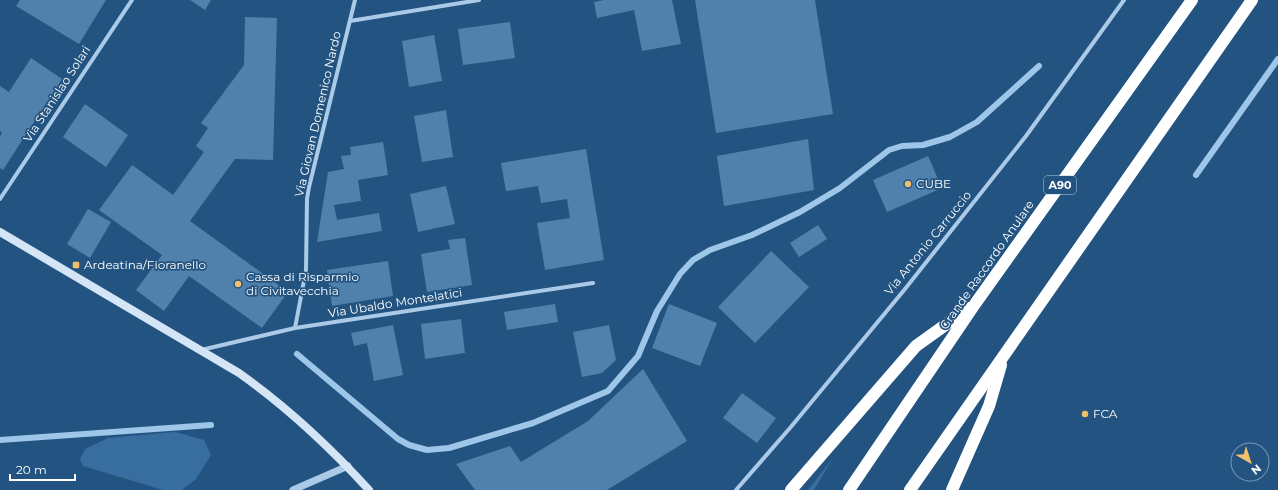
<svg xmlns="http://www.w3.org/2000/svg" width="1278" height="490" font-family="Montserrat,sans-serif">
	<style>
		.green { fill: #376e9f }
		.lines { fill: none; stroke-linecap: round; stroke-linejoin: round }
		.stream { stroke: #9ec6e8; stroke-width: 6 }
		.building { fill: #5080ac }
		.minor { stroke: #aacae7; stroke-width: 4 }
		.tertiary { stroke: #aacae7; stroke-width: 7 }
		.secondary { stroke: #d4e5f6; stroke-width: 8 }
		.motorway { stroke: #fff; stroke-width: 12 }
		.poi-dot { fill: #f2c06c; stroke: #235481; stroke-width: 1.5 }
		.labels { text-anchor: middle; stroke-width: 3.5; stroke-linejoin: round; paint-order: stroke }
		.shield { fill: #235481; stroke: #bdccd9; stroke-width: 1 }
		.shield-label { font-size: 11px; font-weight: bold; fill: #fff }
		.street-label { font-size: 12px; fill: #fff; stroke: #235481 }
		.poi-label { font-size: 12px; fill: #fff; stroke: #235481; text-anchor: start }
	</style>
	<rect width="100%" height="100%" fill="#235481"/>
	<g class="green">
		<polygon points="175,432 204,440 211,455 196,479 182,490 163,490 83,466 80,459 85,449 108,438"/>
		<polygon points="833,458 814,490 808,490"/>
	</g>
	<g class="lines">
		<g class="stream">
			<polyline points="1196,175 1278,59"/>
			<polyline points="297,354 398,439 409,445 427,450 449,448 533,423 608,391 638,356 657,311 680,274 693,260 710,250 752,235 800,212 840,188 889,150 902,146 923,145 950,137 977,122 1039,66"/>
			<polyline points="0,440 211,425"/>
		</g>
	</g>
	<g class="building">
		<polygon points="20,0 106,0 79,44 16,6"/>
		<polygon points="190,0 211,0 205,10"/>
		<polygon points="604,0 672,0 681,44 642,51 634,10 597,18 594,2"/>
		<polygon points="695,0 815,0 833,114 716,133"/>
		<polygon points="245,17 277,18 273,160 235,159 190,221 288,292 262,328 189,276 164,311 136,290 162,255 99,210 132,165 173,195 204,152 196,146 208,128 201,123 244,65"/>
		<polygon points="510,22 515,58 463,65 458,29"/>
		<polygon points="434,35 442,81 409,87 402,41"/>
		<polygon points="31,58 62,79 3,170 0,168 0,136 2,133 0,131 0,86 9,92"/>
		<polygon points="85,104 128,135 106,167 63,137"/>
		<polygon points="446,110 453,157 422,162 414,116"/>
		<polygon points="808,139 814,190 724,206 717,156"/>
		<polygon points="383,142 388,175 358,180 361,201 334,205 337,220 379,213 382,231 317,242 328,172 344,169 341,156 351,155 350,147"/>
		<polygon points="586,149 604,260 545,270 537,223 570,218 567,199 541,203 538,186 506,191 501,163"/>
		<polygon points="928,156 942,188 887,212 873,180"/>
		<polygon points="446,186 455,224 418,232 410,194"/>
		<polygon points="88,209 111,222 90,258 67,244"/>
		<polygon points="818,225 827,239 799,257 790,243"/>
		<polygon points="465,238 472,285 427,292 421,254 450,249 448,240"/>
		<polygon points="771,251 809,287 755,343 718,307"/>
		<polygon points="388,261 393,296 332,306 327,270"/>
		<polygon points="555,304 558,322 507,330 504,312"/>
		<polygon points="669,304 717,323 700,366 652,348"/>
		<polygon points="461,319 465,353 425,359 421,324"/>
		<polygon points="393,325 403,375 374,381 367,343 354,346 351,333"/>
		<polygon points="609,325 616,360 602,373 582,377 573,332"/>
		<polygon points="643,369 687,441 607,490 475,490 456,464 510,446 521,462 588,421"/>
		<polygon points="742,393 776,418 757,443 723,418"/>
	</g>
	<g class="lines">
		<g class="minor">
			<polyline points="350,21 479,0"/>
			<polyline points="0,199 132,0"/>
			<polyline points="295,328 306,270 307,199 309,187 355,0"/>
			<polyline points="201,350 295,328 593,283"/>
			<polyline points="736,490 790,428 905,289 1026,136 1124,0"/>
		</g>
		<polyline class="tertiary" points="293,490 348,466"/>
		<path class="secondary" d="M0,232l239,141c48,34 90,73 130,117"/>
		<g class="motorway">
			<polyline points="791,490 916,346 969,308"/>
			<polyline points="849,490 975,304 1192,0"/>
			<polyline points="910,490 1252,0"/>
			<polyline points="952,490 989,406 1001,365"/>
		</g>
	</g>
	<g class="poi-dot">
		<circle cx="908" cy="184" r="4"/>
		<rect x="72" y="261" width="8" height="8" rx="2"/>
		<circle cx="238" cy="284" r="4"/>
		<circle cx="1085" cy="414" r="4"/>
	</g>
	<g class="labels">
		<rect class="shield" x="1044" y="176" width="32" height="18" rx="3"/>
		<g class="shield-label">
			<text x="1060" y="189">A90</text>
		</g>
		<g class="street-label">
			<text transform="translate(57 94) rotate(-57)" y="4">Via Stanislao Solari</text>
			<text transform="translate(318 114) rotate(-77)" y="4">Via Giovan Domenico Nardo</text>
			<text transform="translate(928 243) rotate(-51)" y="4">Via Antonio Carruccio</text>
			<text transform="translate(987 265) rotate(-55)" y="4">Grande Raccordo Anulare</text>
			<text transform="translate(395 303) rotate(-9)" y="4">Via Ubaldo Montelatici</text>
		</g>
		<g class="poi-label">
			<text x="916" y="188">CUBE</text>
			<text x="84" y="269">Ardeatina/Fioranello</text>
			<text x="246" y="281">Cassa di Risparmio<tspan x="246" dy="14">di Civitavecchia</tspan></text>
			<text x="1093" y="418">FCA</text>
		</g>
	</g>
	<g transform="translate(1250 462) rotate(141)"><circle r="19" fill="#235481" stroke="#7b98b3"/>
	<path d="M0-3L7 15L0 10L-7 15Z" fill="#f2c06c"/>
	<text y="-6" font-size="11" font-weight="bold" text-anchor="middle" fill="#ffffff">N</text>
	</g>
	<path d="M10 474v6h65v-6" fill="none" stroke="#ffffff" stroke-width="2"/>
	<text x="16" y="474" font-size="12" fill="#ffffff" stroke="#235481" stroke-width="3" paint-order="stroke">20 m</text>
</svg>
